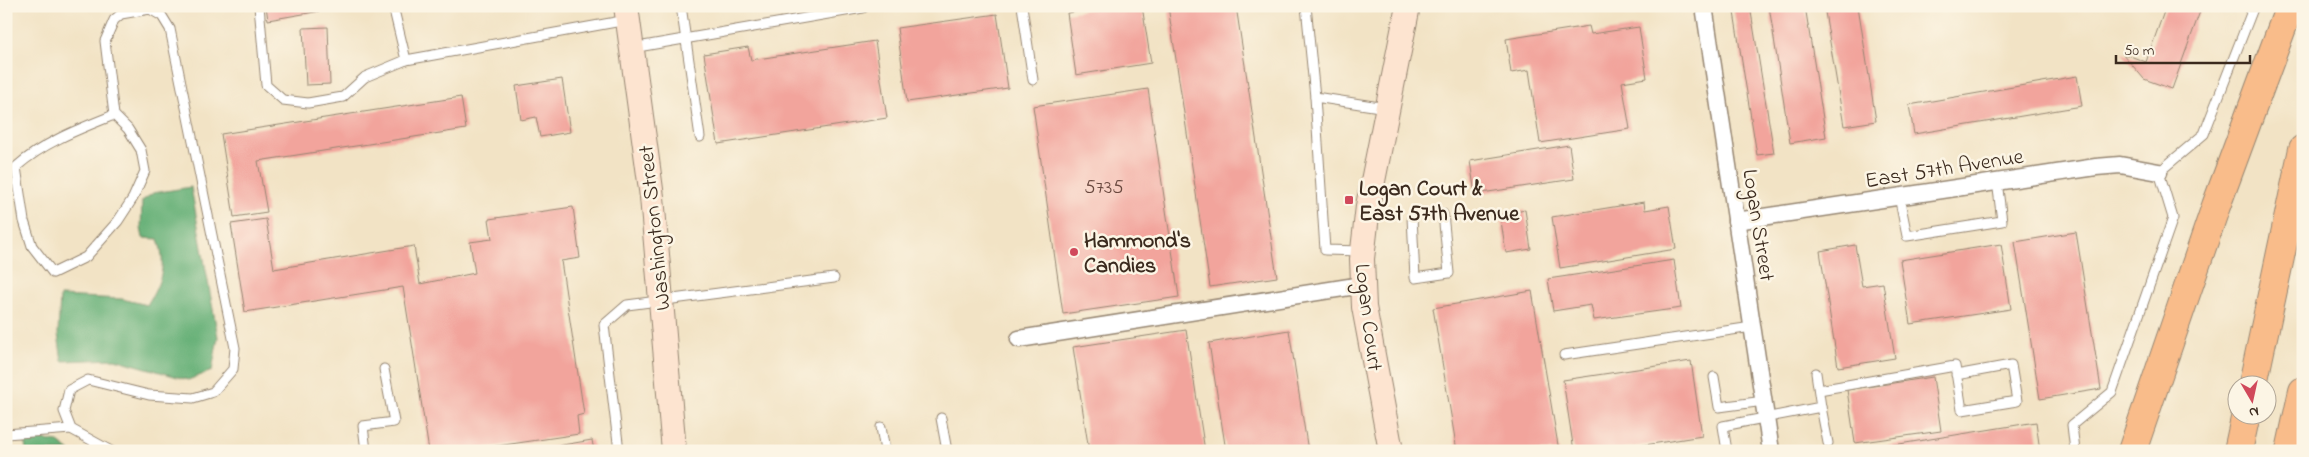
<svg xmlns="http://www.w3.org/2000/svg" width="2309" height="457" font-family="'Indie Flower',sans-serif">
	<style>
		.forest { fill: #68b178; stroke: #526e4b }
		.building { fill: #f2a49c }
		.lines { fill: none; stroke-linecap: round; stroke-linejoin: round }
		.lane-casing { stroke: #968672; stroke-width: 11 }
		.street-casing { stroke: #968672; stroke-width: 19 }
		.secondary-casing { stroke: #968672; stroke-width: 26 }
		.highway-casing { stroke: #968672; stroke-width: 30 }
		.lane { stroke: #fff; stroke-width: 9 }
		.street { stroke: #fff; stroke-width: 16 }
		.secondary { stroke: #fde4d0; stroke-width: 24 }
		.highway { stroke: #f9bc8a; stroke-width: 28 }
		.poi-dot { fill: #d1495b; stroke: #fcf5e5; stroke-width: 2 }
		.labels { text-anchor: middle; stroke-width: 5; stroke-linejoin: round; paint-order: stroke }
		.number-label { font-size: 20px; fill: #69483e }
		.street-label { font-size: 22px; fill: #3b2a1e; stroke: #fcf5e5 }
		.poi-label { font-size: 22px; font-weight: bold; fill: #3b2a1e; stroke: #fcf5e5; text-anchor: start }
	</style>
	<rect width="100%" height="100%" fill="#fcf5e5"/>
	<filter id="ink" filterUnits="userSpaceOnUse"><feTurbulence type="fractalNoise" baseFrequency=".02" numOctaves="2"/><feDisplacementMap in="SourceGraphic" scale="10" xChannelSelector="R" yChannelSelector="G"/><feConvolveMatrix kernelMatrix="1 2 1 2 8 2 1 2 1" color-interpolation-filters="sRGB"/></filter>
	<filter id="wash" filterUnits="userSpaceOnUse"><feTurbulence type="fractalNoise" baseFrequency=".0096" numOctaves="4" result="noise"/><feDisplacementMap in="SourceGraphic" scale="20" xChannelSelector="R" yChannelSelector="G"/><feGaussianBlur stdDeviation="1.12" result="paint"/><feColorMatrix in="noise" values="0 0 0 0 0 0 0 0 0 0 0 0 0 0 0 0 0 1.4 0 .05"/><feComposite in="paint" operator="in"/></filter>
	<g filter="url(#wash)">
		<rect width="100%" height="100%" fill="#f2e3c5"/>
		<g class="forest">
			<path d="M191,187l27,150 -6,34 -24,9 -73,-21 -53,2 -4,-27 2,-38 62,3 25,6c14,-23 20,-39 11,-66l-15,-1 -2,-10 1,-27 11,-8z"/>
			<polygon points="24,437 58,442 70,451 26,451"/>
		</g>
		<g id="blocks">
			<g class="building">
				<polygon points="266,6 344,6 344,7 268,20"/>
				<polygon points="1111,6 1142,6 1151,63 1076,75 1067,13"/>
				<polygon points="1168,6 1236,6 1277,277 1210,287"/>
				<polygon points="1733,6 1750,6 1774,153 1757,155"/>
				<polygon points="1769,6 1805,6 1826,137 1790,143"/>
				<polygon points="1824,6 1858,6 1876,121 1844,126"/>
				<polygon points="2166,6 2202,6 2172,89 2144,79 2122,53 2146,62"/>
				<polygon points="997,14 1008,88 907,102 897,28"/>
				<polygon points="1589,26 1591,34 1639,27 1647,78 1622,82 1630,129 1540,143 1529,70 1511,73 1506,39"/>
				<polygon points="328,27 330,84 306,85 303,28"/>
				<polygon points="875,41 887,118 718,144 704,54 748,47 751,60"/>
				<polygon points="2077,76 2082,106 1914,134 1909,105"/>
				<polygon points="562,79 570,132 540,137 536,117 521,120 516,86"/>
				<polygon points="1148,89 1179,297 1063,314 1033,106"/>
				<polygon points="461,97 466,129 258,161 267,212 234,217 221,134"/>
				<polygon points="1569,145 1574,179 1475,194 1470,161"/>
				<polygon points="1644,202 1645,210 1669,206 1676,249 1560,268 1552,217"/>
				<polygon points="573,207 580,258 561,261 584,414 577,416 579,434 463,451 429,451 403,287 245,312 231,224 266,219 274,269 414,246 420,284 475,273 470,242 492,239 489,219"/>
				<polygon points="1525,210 1531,249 1506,253 1500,215"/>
				<polygon points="2076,232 2101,389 2040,399 2015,242"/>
				<polygon points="2001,244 2011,309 1910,324 1900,260"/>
				<polygon points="1855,245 1862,286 1883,283 1895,358 1838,367 1820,251"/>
				<polygon points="1674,260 1681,308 1594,320 1591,305 1553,311 1548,279"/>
				<polygon points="1532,291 1559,451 1457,451 1433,308"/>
				<polygon points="1186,330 1205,451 1089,451 1073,347"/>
				<polygon points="1289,330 1308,451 1226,451 1209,343"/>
				<polygon points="1691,361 1702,436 1607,451 1574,451 1563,380"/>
				<polygon points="1933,377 1941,431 1855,443 1847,390"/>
				<polygon points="2036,422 2040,451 1862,451 1862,450"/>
				<polygon points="592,440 594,451 533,451 533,450"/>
			</g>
		</g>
	</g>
	<g filter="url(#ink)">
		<use href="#blocks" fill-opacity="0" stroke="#968672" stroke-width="1"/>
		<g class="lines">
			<defs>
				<g id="lane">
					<polyline points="259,6 266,85 283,100 308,103 343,97 365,77 406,60"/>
					<polyline points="393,6 406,60 627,20"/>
					<polyline points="681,6 700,137"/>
					<polyline points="1022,6 1033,80"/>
					<polyline points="1306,6 1315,97"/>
					<polyline points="632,48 863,8 863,6"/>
					<polyline points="1899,196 1907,236 2002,221 1997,181"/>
					<polyline points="1412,217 1415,278 1449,273 1443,214"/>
					<polyline points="1362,251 1325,250 1315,97 1386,108"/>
					<polyline points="1564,355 1752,327"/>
					<polyline points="1816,373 1821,407"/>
					<polyline points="1714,377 1719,407 1764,401"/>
					<polyline points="1819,390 1955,366 1962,410 2017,401 2011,365 1956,375"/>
					<polyline points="941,418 947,451"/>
					<polyline points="881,427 885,451"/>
					<polyline points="6,434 71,429"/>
					<path d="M111,451l-40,-22 -7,-18 5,-21 19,-10 61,15 44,3 20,-6 20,-23 2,-21 -65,-319 -8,-13 -12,-7 -29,5 -7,6 -9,21 9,74 14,14 13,21 4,21 -12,27 -15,23 -32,36 -33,16 -21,-27 -8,-25 -8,-54c28,-25 63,-38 98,-52"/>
					<polyline points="366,451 363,426 394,422 384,369"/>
					<polyline points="619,451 604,325 627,305 834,278"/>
					<polyline points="1727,451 1723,426 1821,407 1828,443"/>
					<polyline points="2075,451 2072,425 2112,392 2173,218 2159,172 2204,134 2254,6"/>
				</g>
				<g id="street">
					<polyline points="1704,6 1771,451"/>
					<polyline points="1736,221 2096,167 2120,165 2159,172"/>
					<polyline points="1019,339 1362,285"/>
				</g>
				<g id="secondary">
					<polyline points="626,6 652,197 674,451"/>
					<polyline points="1391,451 1364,307 1362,259 1368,206 1408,6"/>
				</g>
				<g id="highway">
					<polyline points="2253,384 2303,149"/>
					<polyline points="2132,451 2216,206 2290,6"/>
					<polyline points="2238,451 2246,414"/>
					<polyline points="2290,451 2303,391"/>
				</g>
			</defs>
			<use href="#lane" class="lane-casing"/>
			<use href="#street" class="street-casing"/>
			<use href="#secondary" class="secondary-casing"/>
			<use href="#highway" class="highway-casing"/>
			<use href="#lane" class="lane"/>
			<use href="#street" class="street"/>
			<use href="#secondary" class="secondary"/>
			<use href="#highway" class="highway"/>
		</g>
	</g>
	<g class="poi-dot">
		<rect x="1344" y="195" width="10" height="10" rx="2.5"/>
		<circle cx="1074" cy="252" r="5"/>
	</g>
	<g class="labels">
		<g class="number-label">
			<text x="1104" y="193">5735</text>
		</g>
		<g class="street-label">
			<text transform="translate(1944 167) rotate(-9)" y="8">East 57th Avenue</text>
			<text transform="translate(1760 225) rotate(81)" y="8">Logan Street</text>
			<text transform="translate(653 228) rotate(-96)" y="8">Washington Street</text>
			<text transform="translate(1370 317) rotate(83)" y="8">Logan Court</text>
		</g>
		<g class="poi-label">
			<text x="1359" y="195">Logan Court &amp;<tspan x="1359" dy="25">East 57th Avenue</tspan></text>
			<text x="1084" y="247">Hammond's<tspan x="1084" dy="25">Candies</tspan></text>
		</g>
	</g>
	<rect width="2309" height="457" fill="none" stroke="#fcf5e5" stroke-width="25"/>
	<g transform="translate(2252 400) rotate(171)"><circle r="24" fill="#fcf5e5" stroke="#afa495"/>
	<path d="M0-4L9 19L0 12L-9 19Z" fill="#d1495b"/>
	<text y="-8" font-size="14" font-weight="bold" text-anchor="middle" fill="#3b2a1e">N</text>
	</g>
	<path d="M2116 55v8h134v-8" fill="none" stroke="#3b2a1e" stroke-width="2.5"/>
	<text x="2124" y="55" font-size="15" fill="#3b2a1e" stroke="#fcf5e5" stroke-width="4" paint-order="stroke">50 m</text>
</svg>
